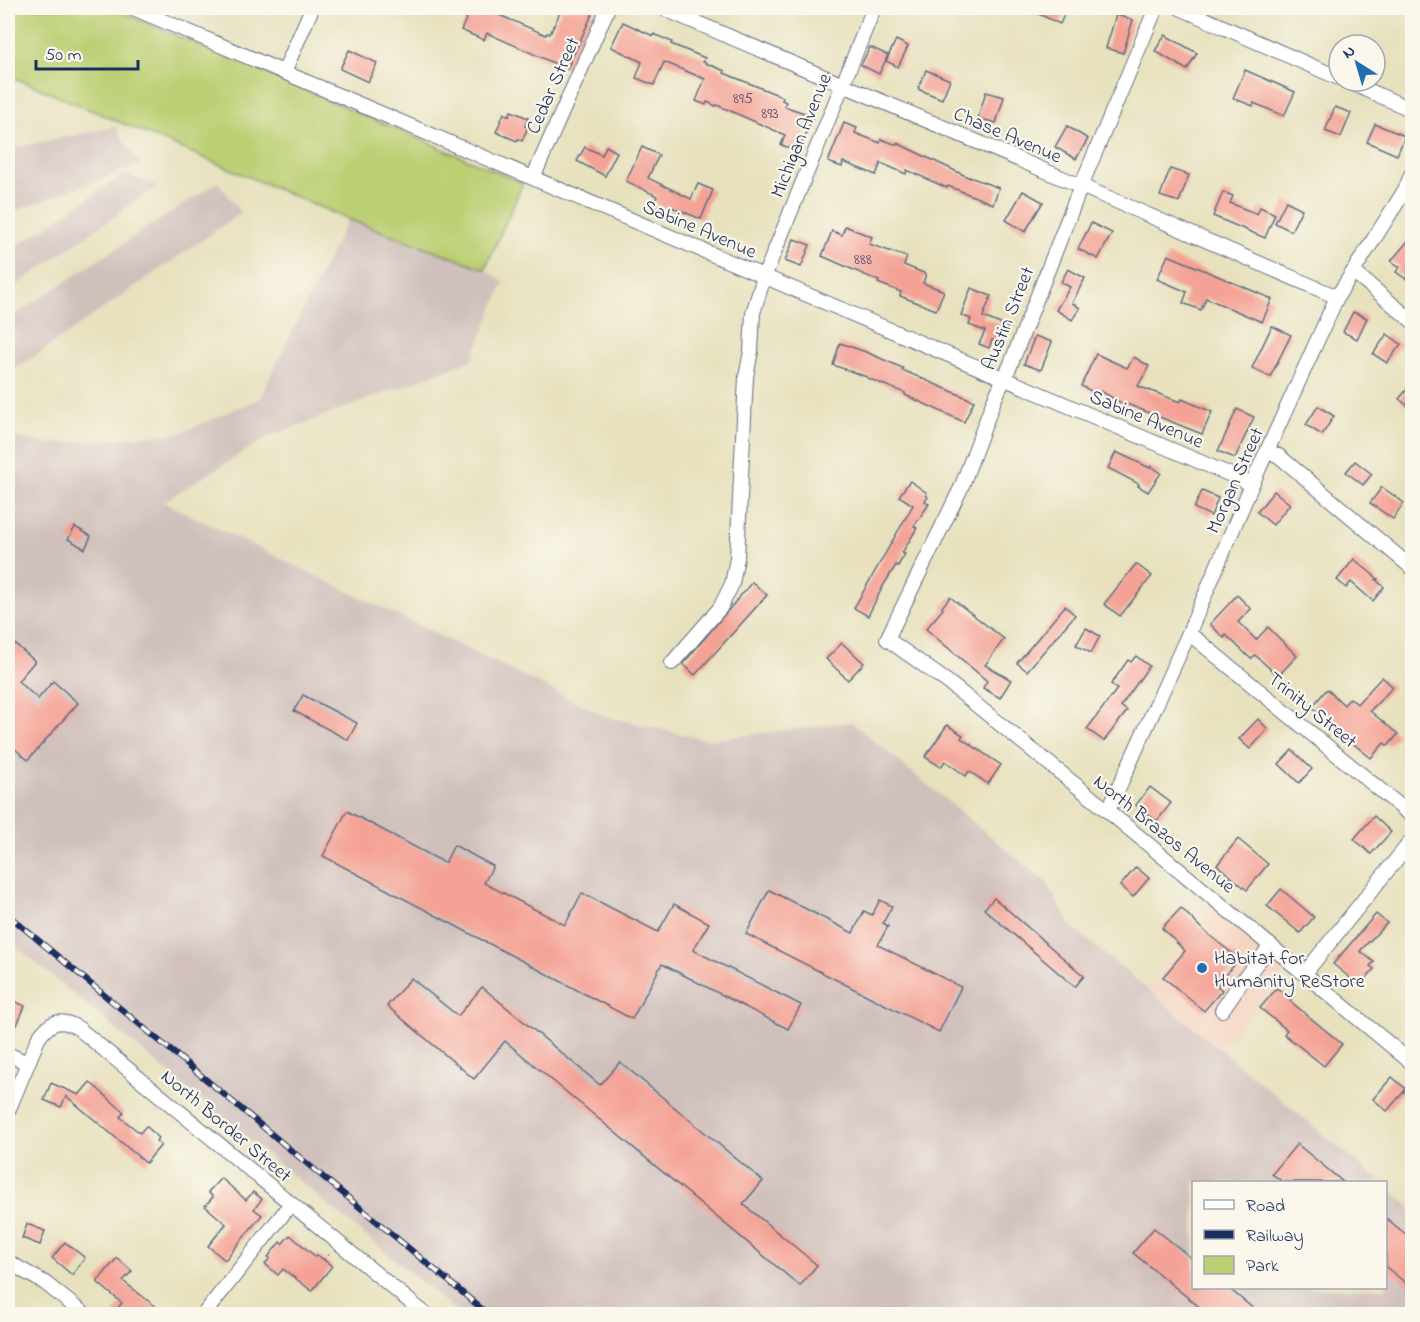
<svg xmlns="http://www.w3.org/2000/svg" width="1420" height="1322" font-family="'Indie Flower',sans-serif">
	<style>
		.built { fill: #f4d3c0 }
		.industrial { fill: #d0c0bc }
		.green { fill: #bbcf73; stroke: #6b7f68; stroke-width: 1.5 }
		.building { fill: #f4a295 }
		.lines { fill: none; stroke-linecap: round; stroke-linejoin: round }
		.minor-casing { stroke: #626d80; stroke-width: 16 }
		.path { stroke: #626d80; stroke-width: 2; stroke-dasharray: 1.5 4.5; stroke-linecap: butt }
		.minor { stroke: #fff; stroke-width: 14 }
		.rail-casing { stroke: #1b2f5e; stroke-width: 6 }
		.rail { stroke: #fbf7ec; stroke-width: 4; stroke-dasharray: 11; stroke-linecap: butt }
		.poi-dot { fill: #1f6fb2; stroke: #fbf7ec; stroke-width: 2 }
		.labels { text-anchor: middle; stroke-width: 4.5; stroke-linejoin: round; paint-order: stroke }
		.number-label { font-size: 16px; fill: #514c6c }
		.street-label { font-size: 20px; fill: #1b2f5e; stroke: #fbf7ec }
		.poi-label { font-size: 20px; fill: #1b2f5e; stroke: #fbf7ec; text-anchor: start }
	</style>
	<rect width="100%" height="100%" fill="#fbf7ec"/>
	<filter id="ink" filterUnits="userSpaceOnUse"><feTurbulence type="fractalNoise" baseFrequency=".0167" numOctaves="2"/><feDisplacementMap in="SourceGraphic" scale="12" xChannelSelector="R" yChannelSelector="G"/><feConvolveMatrix kernelMatrix="1 2 1 2 8 2 1 2 1" color-interpolation-filters="sRGB"/></filter>
	<filter id="wash" filterUnits="userSpaceOnUse"><feTurbulence type="fractalNoise" baseFrequency=".008" numOctaves="4" result="noise"/><feDisplacementMap in="SourceGraphic" scale="24" xChannelSelector="R" yChannelSelector="G"/><feGaussianBlur stdDeviation="1.35" result="paint"/><feColorMatrix in="noise" values="0 0 0 0 0 0 0 0 0 0 0 0 0 0 0 0 0 1.4 0 .05"/><feComposite in="paint" operator="in"/></filter>
	<g filter="url(#wash)">
		<rect width="100%" height="100%" fill="#e7e1be"/>
		<polygon class="built" points="1213,910 1286,969 1221,1049 1148,989"/>
		<g class="industrial">
			<polygon points="115,127 140,165 8,213 8,149"/>
			<polygon points="125,174 158,186 8,291 8,252"/>
			<polygon points="218,182 241,213 22,365 8,371 8,319"/>
			<polygon points="348,219 485,269 504,282 472,360 268,437 163,502 608,717 707,740 851,722 1046,882 1072,927 1381,1182 1194,1182 1194,1288 1386,1288 1386,1186 1412,1208 1412,1314 460,1314 8,940 8,436 53,444 180,433 259,399"/>
		</g>
		<polygon class="green" points="8,8 112,8 523,183 485,269 348,219 8,75"/>
		<g id="blocks">
			<g class="building">
				<polygon points="471,8 500,8 497,14 546,35 547,33 550,34 562,8 595,8 567,69 487,33 484,40 461,30"/>
				<polygon points="1026,8 1067,8 1060,24"/>
				<polygon points="1116,15 1133,20 1123,53 1106,48"/>
				<polygon points="623,22 653,36 654,34 672,42 671,44 705,58 703,62 725,71 724,73 783,97 782,100 786,102 784,106 813,116 799,151 781,145 785,135 717,105 716,106 707,102 706,105 696,101 705,79 664,62 654,85 636,78 642,62 611,47"/>
				<polygon points="1165,35 1197,53 1187,70 1155,51"/>
				<polygon points="896,40 908,46 898,67 886,61"/>
				<polygon points="870,47 888,55 879,74 861,65"/>
				<polygon points="349,50 377,63 368,82 340,69"/>
				<polygon points="926,70 950,80 942,99 918,89"/>
				<polygon points="1245,70 1295,92 1284,116 1254,103 1253,106 1233,98"/>
				<polygon points="986,92 1004,97 996,123 978,118"/>
				<polygon points="1335,107 1351,113 1341,137 1325,131"/>
				<polygon points="511,111 528,118 525,126 528,127 522,141 518,139 517,141 496,132 504,113 509,116"/>
				<polygon points="844,123 857,128 855,133 880,143 881,139 897,145 897,143 970,178 970,177 999,188 993,204 948,186 947,188 907,170 906,174 881,163 876,175 843,162 842,167 828,162"/>
				<polygon points="1375,124 1405,136 1397,155 1367,142"/>
				<polygon points="1067,126 1088,139 1076,159 1055,147"/>
				<polygon points="606,146 617,152 605,176 577,161 585,147 602,155"/>
				<polygon points="642,147 659,155 648,178 691,199 698,184 713,190 701,219 672,207 670,211 654,203 657,196 626,181"/>
				<polygon points="1170,169 1189,175 1179,202 1160,196"/>
				<polygon points="1023,191 1043,202 1025,232 1006,220"/>
				<polygon points="1223,192 1233,196 1230,203 1257,214 1260,207 1275,214 1265,238 1213,216"/>
				<polygon points="1286,201 1302,209 1291,231 1275,223"/>
				<polygon points="1091,223 1112,233 1098,259 1078,249"/>
				<polygon points="845,226 872,237 869,244 907,257 904,265 926,274 923,283 944,291 936,310 900,296 901,292 878,283 879,281 822,256 832,231 842,235"/>
				<polygon points="1413,235 1413,270 1406,279 1396,272 1400,267 1391,261"/>
				<polygon points="794,239 810,245 801,267 785,261"/>
				<polygon points="1168,255 1272,299 1262,322 1206,298 1201,310 1183,303 1187,292 1157,279"/>
				<polygon points="1068,269 1085,278 1072,303 1080,308 1072,320 1056,310 1070,287 1061,282"/>
				<polygon points="971,288 991,296 983,317 1008,327 1001,344 992,340 989,348 979,344 985,331 969,325 971,319 961,315"/>
				<polygon points="1353,312 1367,318 1357,339 1343,332"/>
				<polygon points="1272,326 1291,335 1270,377 1252,368"/>
				<polygon points="1387,334 1401,344 1387,363 1373,354"/>
				<polygon points="1035,336 1052,342 1041,370 1024,364"/>
				<polygon points="840,343 866,352 903,368 902,370 974,401 964,422 905,395 905,393 867,378 867,377 833,365"/>
				<polygon points="1096,354 1127,368 1134,357 1149,366 1138,386 1180,402 1182,399 1212,412 1202,434 1127,404 1126,406 1101,391 1099,395 1081,386"/>
				<polygon points="1413,382 1413,410 1399,399"/>
				<polygon points="1318,406 1334,416 1322,435 1306,425"/>
				<polygon points="1237,409 1254,417 1235,458 1218,451"/>
				<polygon points="1116,452 1150,468 1151,466 1161,473 1148,492 1138,486 1139,484 1108,468"/>
				<polygon points="1355,461 1372,474 1363,485 1346,472"/>
				<polygon points="910,481 927,493 926,495 928,497 925,501 929,504 914,526 917,528 902,553 905,554 898,566 896,565 883,586 868,616 854,608 913,505 899,496"/>
				<polygon points="1382,487 1404,503 1393,519 1370,503"/>
				<polygon points="1202,491 1218,498 1211,516 1194,508"/>
				<polygon points="1274,491 1290,504 1273,525 1257,512"/>
				<polygon points="75,527 91,536 85,549 68,539"/>
				<polygon points="1354,559 1378,579 1376,580 1384,587 1373,601 1351,582 1346,588 1337,580"/>
				<polygon points="1136,564 1152,576 1120,616 1104,604"/>
				<polygon points="752,582 767,595 695,675 683,664"/>
				<polygon points="1237,595 1251,609 1238,622 1256,640 1268,627 1297,656 1278,676 1255,655 1251,659 1226,635 1224,638 1210,624"/>
				<polygon points="950,597 1004,639 985,665 1011,680 1000,698 983,688 987,681 926,629 943,609 942,607"/>
				<polygon points="1065,606 1075,615 1027,671 1017,663"/>
				<polygon points="1086,628 1100,636 1091,653 1076,645"/>
				<polygon points="8,638 35,661 18,681 38,699 53,681 78,703 28,760 8,743"/>
				<polygon points="842,643 864,663 848,680 826,659"/>
				<polygon points="1136,656 1149,666 1121,706 1127,711 1104,741 1087,729 1117,689 1111,684 1128,660 1131,662"/>
				<polygon points="1382,677 1393,687 1370,711 1398,734 1388,746 1384,743 1371,758 1329,724 1330,722 1312,707 1327,689 1344,705 1350,698 1357,704"/>
				<polygon points="303,695 357,723 348,740 294,711"/>
				<polygon points="1258,719 1268,729 1250,749 1239,739"/>
				<polygon points="947,725 963,735 961,738 1001,765 988,784 969,771 966,776 945,761 941,767 925,757"/>
				<polygon points="1292,750 1312,769 1299,783 1279,764"/>
				<polygon points="1150,787 1171,803 1157,821 1136,805"/>
				<polygon points="347,811 445,863 454,845 493,866 484,883 565,925 582,893 658,932 674,904 709,923 693,950 801,1005 788,1029 662,964 632,1019 323,856"/>
				<polygon points="1374,816 1391,832 1371,854 1354,839"/>
				<polygon points="1238,839 1268,864 1247,890 1217,865"/>
				<polygon points="1136,867 1149,878 1133,897 1120,886"/>
				<polygon points="1281,889 1314,917 1300,933 1267,906"/>
				<polygon points="769,890 853,933 864,911 872,915 880,900 892,906 883,923 888,926 878,945 961,987 939,1032 746,934"/>
				<polygon points="994,898 1084,976 1075,987 984,909"/>
				<polygon points="1181,908 1203,930 1239,959 1217,986 1222,990 1204,1011 1163,977 1185,951 1162,928"/>
				<polygon points="1376,914 1387,923 1360,951 1374,962 1370,966 1374,969 1360,986 1333,964"/>
				<polygon points="411,978 458,1016 482,987 600,1085 620,1062 763,1181 743,1204 817,1265 800,1286 505,1041 474,1079 387,1006"/>
				<polygon points="1277,988 1291,999 1290,1001 1342,1044 1324,1066 1284,1034 1287,1030 1260,1008"/>
				<polygon points="8,998 25,1006 17,1025 8,1021"/>
				<polygon points="1392,1077 1406,1089 1387,1111 1373,1099"/>
				<polygon points="90,1082 124,1112 120,1117 140,1133 146,1126 159,1138 156,1141 161,1145 146,1163 66,1096 61,1107 44,1100 51,1083 79,1095"/>
				<polygon points="1297,1144 1343,1182 1283,1182 1272,1174"/>
				<polygon points="221,1178 246,1200 253,1192 262,1199 254,1209 262,1215 225,1260 208,1246 226,1224 205,1206 213,1197 208,1192"/>
				<polygon points="1386,1218 1413,1240 1413,1289 1386,1267"/>
				<polygon points="27,1224 45,1231 40,1245 22,1238"/>
				<polygon points="1154,1228 1194,1260 1194,1287 1227,1287 1260,1314 1208,1314 1133,1253"/>
				<polygon points="290,1235 316,1257 317,1255 332,1266 312,1291 283,1269 278,1275 265,1264 270,1258 268,1257 280,1242 282,1244"/>
				<polygon points="65,1242 85,1258 72,1275 52,1258"/>
				<polygon points="117,1258 132,1271 123,1281 165,1314 113,1314 122,1303 97,1282"/>
			</g>
		</g>
	</g>
	<g filter="url(#ink)">
		<use href="#blocks" fill-opacity="0" stroke="#626d80" stroke-width="1.5"/>
		<g class="lines">
			<defs>
				<g id="minor">
					<polyline points="133,8 1252,484"/>
					<polyline points="662,8 1081,186 1337,297"/>
					<polyline points="1156,8 1081,186 1010,366 994,400 961,488 887,639 949,683 1108,811 1412,1063"/>
					<polyline points="1180,8 1339,78"/>
					<polyline points="284,72 312,8"/>
					<polyline points="1347,81 1412,110"/>
					<polyline points="533,178 608,8"/>
					<polyline points="1354,272 1412,321"/>
					<polyline points="1268,451 1279,456 1412,568"/>
					<polyline points="1188,635 1196,639 1412,816"/>
					<polyline points="672,663 720,608 732,584 737,558 746,377 751,351 753,313 764,277 874,8"/>
					<polyline points="1108,811 1188,635 1252,484 1337,297 1405,190 1412,173"/>
					<polyline points="1305,973 1412,840"/>
					<polyline points="1222,1010 1242,981 1271,946"/>
					<polyline points="8,1054 27,1063"/>
					<path d="M8,1111l30,-72c11,-17 22,-22 40,-11l347,286"/>
					<polyline points="8,1262 45,1283 84,1314"/>
					<polyline points="204,1314 291,1204"/>
				</g>
			</defs>
			<use href="#minor" class="minor-casing"/>
			<g class="path">
				<polyline points="8,1026 11,1027"/>
				<polyline points="324,1260 330,1253"/>
			</g>
			<use href="#minor" class="minor"/>
			<defs>
				<polyline id="rail" points="8,915 488,1314"/>
			</defs>
			<use href="#rail" class="rail-casing"/>
			<use href="#rail" class="rail"/>
		</g>
	</g>
	<circle class="poi-dot" cx="1202" cy="968" r="6"/>
	<g class="labels">
		<g class="number-label">
			<text x="743" y="103">895</text>
			<text x="770" y="118">893</text>
			<text x="863" y="264">888</text>
		</g>
		<g class="street-label">
			<text transform="translate(552 85) rotate(-66)" y="7">Cedar Street</text>
			<text transform="translate(1008 134) rotate(23)" y="7">Chase Avenue</text>
			<text transform="translate(800 135) rotate(-68)" y="7">Michigan Avenue</text>
			<text transform="translate(700 228) rotate(23)" y="7">Sabine Avenue</text>
			<text transform="translate(1007 318) rotate(-68)" y="7">Austin Street</text>
			<text transform="translate(1147 418) rotate(23)" y="7">Sabine Avenue</text>
			<text transform="translate(1234 480) rotate(-66)" y="7">Morgan Street</text>
			<text transform="translate(1313 709) rotate(39)" y="7">Trinity Street</text>
			<text transform="translate(1165 833) rotate(39)" y="7">North Brazos Avenue</text>
			<text transform="translate(227 1125) rotate(40)" y="7">North Border Street</text>
		</g>
		<g class="poi-label">
			<text x="1214" y="964">Habitat for<tspan x="1214" dy="23">Humanity ReStore</tspan></text>
		</g>
	</g>
	<rect width="1420" height="1322" fill="none" stroke="#fbf7ec" stroke-width="30"/>
	<rect x="1192" y="1181" width="195" height="108" fill="#fbf7ec" stroke="#a1a7b3" stroke-width="1.5"/>
	<rect x="1204" y="1200" width="30" height="9" fill="#ffffff" stroke="#a1a7b3" stroke-width="1.5"/>
	<text x="1246" y="1211" font-size="18" fill="#1b2f5e">Road</text>
	<rect x="1204" y="1230" width="30" height="9" fill="#1b2f5e" stroke="#a1a7b3" stroke-width="1.5"/>
	<text x="1246" y="1241" font-size="18" fill="#1b2f5e">Railway</text>
	<rect x="1204" y="1256" width="30" height="18" fill="#bbcf73" stroke="#a1a7b3" stroke-width="1.5"/>
	<text x="1246" y="1271" font-size="18" fill="#1b2f5e">Park</text>
	<g transform="translate(1357 63) rotate(323)"><circle r="28" fill="#fbf7ec" stroke="#a1a7b3" stroke-width="1.5"/>
	<path d="M0-4.5L10 22L0 15L-10 22Z" fill="#1f6fb2"/>
	<text y="-9" font-size="16" font-weight="bold" text-anchor="middle" fill="#1b2f5e">N</text>
	</g>
	<path d="M36 60v9h102v-9" fill="none" stroke="#1b2f5e" stroke-width="3"/>
	<text x="45" y="60" font-size="18" fill="#1b2f5e" stroke="#fbf7ec" stroke-width="4.5" paint-order="stroke">50 m</text>
</svg>
